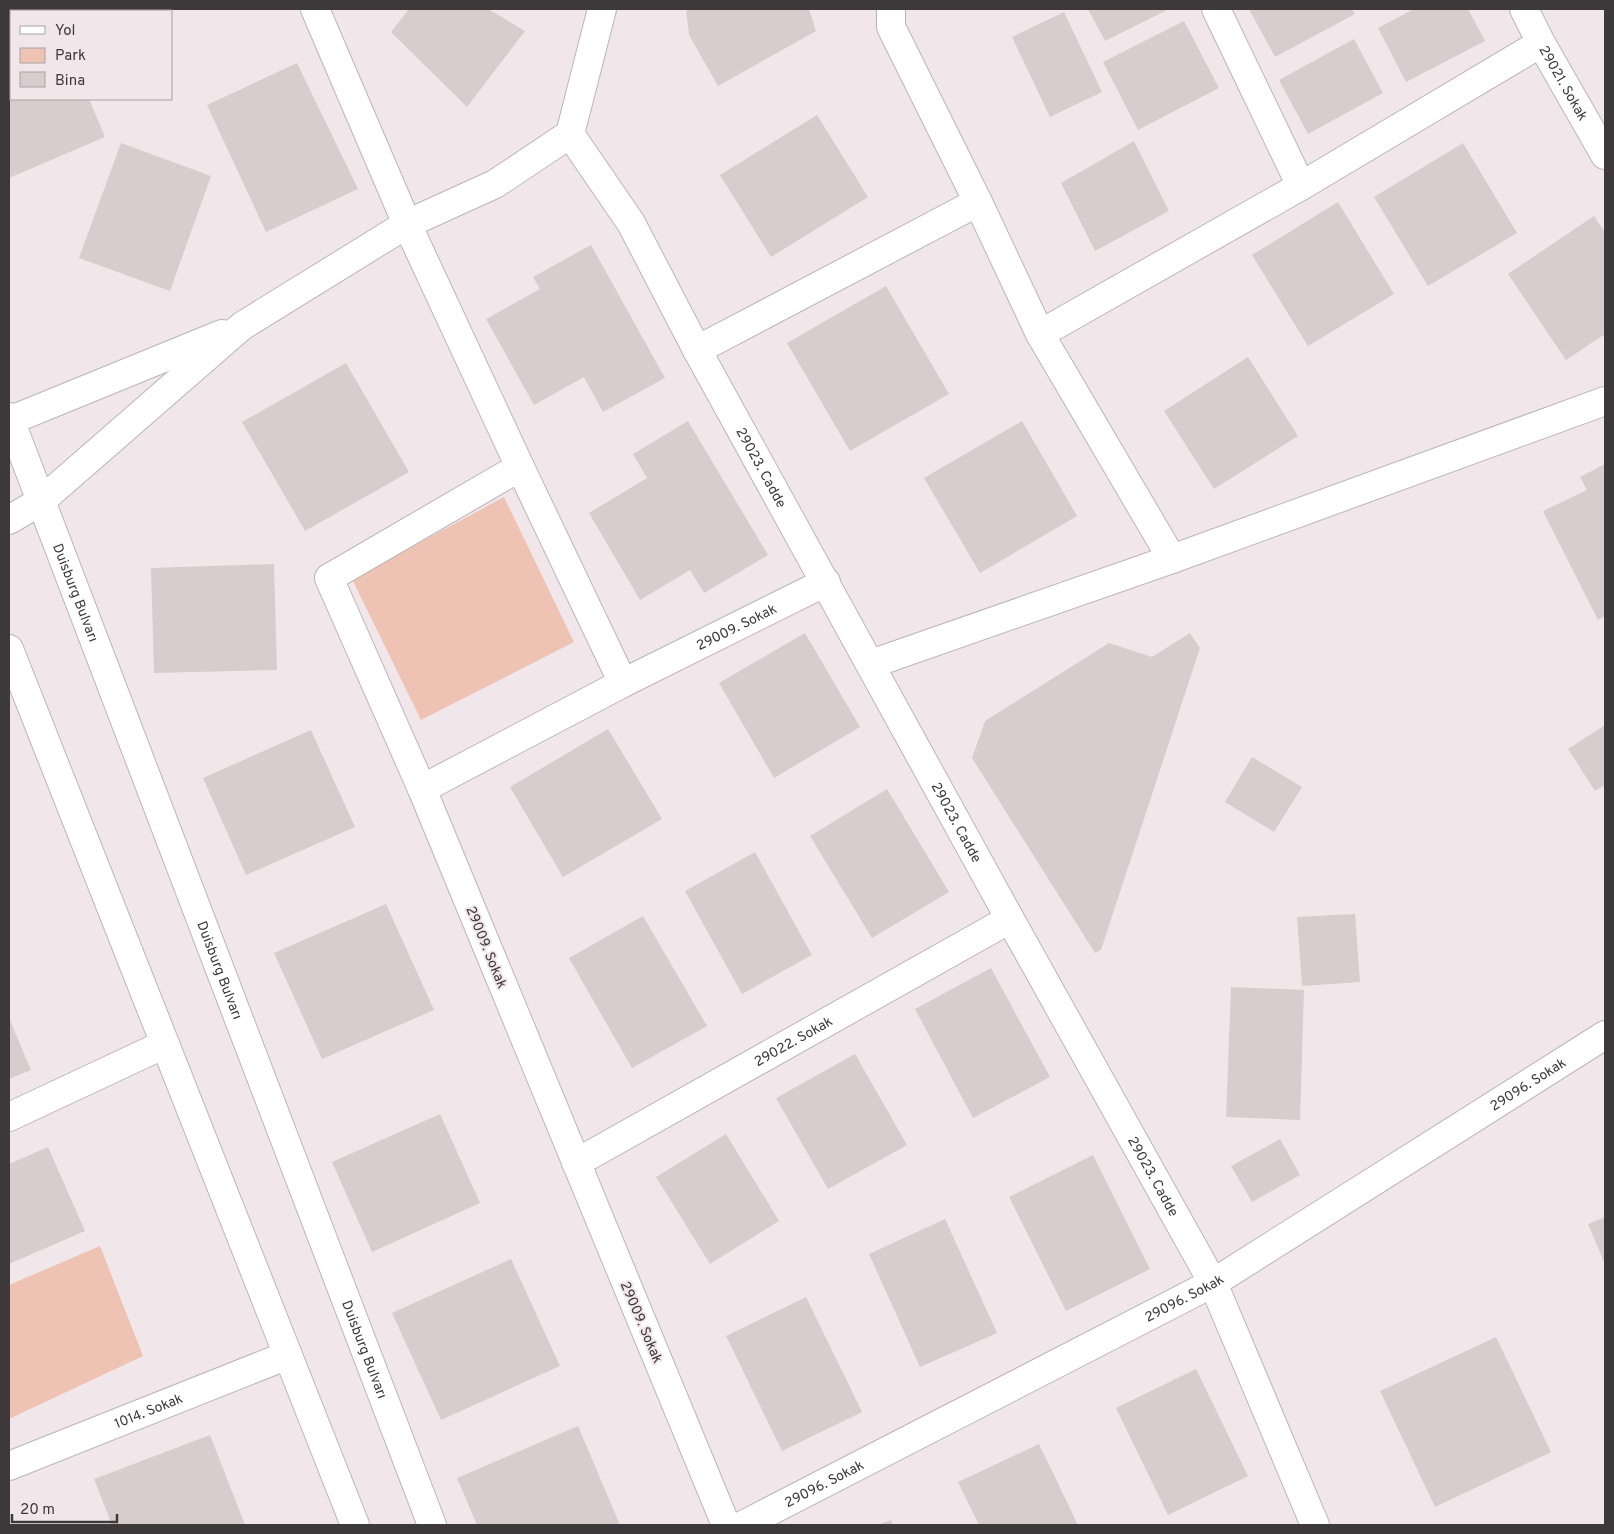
<svg xmlns="http://www.w3.org/2000/svg" width="1614" height="1534" font-family="Overpass,sans-serif">
	<style>
		.green { fill: #eec3b4 }
		.building { fill: #d7cdcd }
		.lines { fill: none; stroke-linecap: round; stroke-linejoin: round }
		.minor-casing { stroke: #bdb4b7; stroke-width: 30 }
		.major-casing { stroke: #bdb4b7; stroke-width: 30 }
		.minor { stroke: #fff; stroke-width: 28 }
		.major { stroke: #fff; stroke-width: 28 }
		.labels { text-anchor: middle; stroke-width: 4; stroke-linejoin: round; paint-order: stroke }
		.street-label { font-size: 14px; fill: #3d393b; stroke: #f1e7eb }
	</style>
	<rect width="100%" height="100%" fill="#f1e7eb"/>
	<g class="green">
		<polygon points="504,497 574,642 421,720 352,579"/>
		<polygon points="100,1246 143,1356 9,1419 9,1285"/>
	</g>
	<g class="building">
		<polygon points="409,9 488,9 525,31 467,107 391,32"/>
		<polygon points="686,9 809,9 816,31 718,86 689,35"/>
		<polygon points="1088,9 1169,9 1105,41"/>
		<polygon points="1249,9 1352,9 1355,14 1275,57"/>
		<polygon points="1414,9 1468,9 1485,41 1406,82 1378,28"/>
		<polygon points="1064,12 1102,92 1050,117 1012,37"/>
		<polygon points="1184,21 1219,88 1138,130 1103,62"/>
		<polygon points="1354,39 1383,93 1308,134 1279,80"/>
		<polygon points="297,63 358,189 266,232 207,105"/>
		<polygon points="11,65 11,99 89,99 105,137 9,178 9,66"/>
		<polygon points="817,115 868,197 771,257 720,175"/>
		<polygon points="1134,141 1169,211 1095,251 1061,183"/>
		<polygon points="121,143 211,176 170,291 79,258"/>
		<polygon points="1463,143 1517,233 1428,286 1374,197"/>
		<polygon points="1338,202 1394,294 1308,346 1252,255"/>
		<polygon points="1594,216 1605,232 1605,334 1566,360 1508,274"/>
		<polygon points="591,245 665,378 603,412 584,377 534,405 486,319 540,289 533,277"/>
		<polygon points="886,286 949,394 850,451 787,343"/>
		<polygon points="1248,357 1298,436 1214,489 1164,411"/>
		<polygon points="346,363 409,472 305,531 242,422"/>
		<polygon points="688,421 768,555 704,593 690,570 640,600 589,513 647,478 633,454"/>
		<polygon points="1022,421 1077,516 980,573 924,478"/>
		<polygon points="1605,464 1605,616 1598,620 1543,511 1587,490 1580,477"/>
		<polygon points="274,564 277,670 154,673 151,568"/>
		<polygon points="805,633 860,727 774,778 719,683"/>
		<polygon points="1190,633 1200,648 1101,950 1095,953 972,758 985,721 1109,643 1152,657"/>
		<polygon points="1605,725 1605,785 1595,791 1568,749"/>
		<polygon points="608,729 662,819 563,877 510,787"/>
		<polygon points="311,730 355,827 246,875 203,778"/>
		<polygon points="1252,757 1302,787 1274,832 1225,802"/>
		<polygon points="887,789 949,892 872,938 810,836"/>
		<polygon points="755,852 812,955 742,994 685,891"/>
		<polygon points="386,904 434,1010 322,1059 274,953"/>
		<polygon points="1355,914 1360,982 1302,986 1297,917"/>
		<polygon points="643,916 707,1026 632,1068 569,958"/>
		<polygon points="991,968 1050,1077 973,1118 915,1009"/>
		<polygon points="1231,987 1304,990 1300,1120 1226,1117"/>
		<polygon points="9,1018 31,1070 9,1079"/>
		<polygon points="855,1054 907,1145 828,1189 776,1098"/>
		<polygon points="440,1114 480,1203 372,1252 332,1162"/>
		<polygon points="726,1134 779,1221 710,1264 656,1177"/>
		<polygon points="1280,1139 1300,1175 1252,1202 1231,1166"/>
		<polygon points="48,1147 85,1231 9,1264 9,1164"/>
		<polygon points="1093,1155 1150,1269 1066,1311 1009,1197"/>
		<polygon points="1605,1217 1605,1264 1588,1224"/>
		<polygon points="945,1219 997,1333 920,1367 869,1254"/>
		<polygon points="511,1259 560,1366 441,1420 392,1313"/>
		<polygon points="806,1297 862,1412 782,1451 726,1336"/>
		<polygon points="1496,1337 1551,1452 1435,1507 1380,1391"/>
		<polygon points="1196,1369 1248,1476 1168,1515 1116,1408"/>
		<polygon points="578,1426 620,1525 477,1525 457,1478"/>
		<polygon points="210,1435 245,1525 112,1525 94,1479"/>
		<polygon points="1039,1444 1078,1525 979,1525 958,1482"/>
		<polygon points="891,1520 893,1525 878,1525"/>
	</g>
	<g class="lines">
		<defs>
			<g id="minor">
				<polyline points="315,9 407,224 520,467 623,683"/>
				<polyline points="891,9 891,27 978,202 1040,334 1172,559"/>
				<polyline points="1216,9 1301,186"/>
				<path id="s1" d="M1524,9l17,34 64,112"/>
				<polyline points="69,11 74,9"/>
				<polyline points="9,39 11,38"/>
				<path id="s2" d="M570,134l61,89 66,127 313,569 203,364 102,242"/>
				<polyline points="1040,334 1301,186 1541,43"/>
				<polyline points="697,350 978,202"/>
				<polyline points="9,421 222,334"/>
				<polyline points="9,520 41,501 242,326 407,224 495,184 570,134 602,9"/>
				<polyline points="871,664 1172,559 1605,401"/>
				<polyline points="422,789 329,578 520,467"/>
				<polyline points="9,1117 165,1044"/>
				<path id="s3" d="M576,1163l434,-244"/>
				<path id="s4" d="M9,1466l279,-111"/>
				<path id="s5" d="M726,1525l-304,-736 201,-106 203,-101"/>
				<path id="s6" d="M743,1525l470,-242 392,-248"/>
			</g>
			<g id="major">
				<path id="s7" d="M9,417l423,1108"/>
				<polyline points="9,649 355,1525"/>
			</g>
		</defs>
		<use href="#minor" class="minor-casing"/>
		<use href="#major" class="major-casing"/>
		<use href="#minor" class="minor"/>
		<use href="#major" class="major"/>
	</g>
	<g class="labels">
		<g class="street-label">
			<text dy="5" stroke="none"><textPath href="#s1" startOffset="84">29021. Sokak</textPath></text>
			<text dy="5" stroke="none"><textPath href="#s2" startOffset="385">29023. Cadde</textPath></text>
			<text dy="5" stroke="none"><textPath href="#s7" startOffset="188">Duisburg Bulvarı</textPath></text>
			<text dy="5" stroke="none"><textPath href="#s5" startOffset="1150">29009. Sokak</textPath></text>
			<text dy="5" stroke="none"><textPath href="#s2" startOffset="790">29023. Cadde</textPath></text>
			<text transform="translate(487 947) rotate(68)" y="5">29009. Sokak</text>
			<text dy="5" stroke="none"><textPath href="#s7" startOffset="592">Duisburg Bulvarı</textPath></text>
			<text dy="5" stroke="none"><textPath href="#s3" startOffset="249">29022. Sokak</textPath></text>
			<text dy="5" stroke="none"><textPath href="#s6" startOffset="901">29096. Sokak</textPath></text>
			<text dy="5" stroke="none"><textPath href="#s2" startOffset="1195">29023. Cadde</textPath></text>
			<text dy="5" stroke="none"><textPath href="#s6" startOffset="496">29096. Sokak</textPath></text>
			<text transform="translate(642 1322) rotate(67)" y="5">29009. Sokak</text>
			<text dy="5" stroke="none"><textPath href="#s7" startOffset="998">Duisburg Bulvarı</textPath></text>
			<text dy="5" stroke="none"><textPath href="#s4" startOffset="150">1014. Sokak</textPath></text>
			<text dy="5" stroke="none"><textPath href="#s6" startOffset="91">29096. Sokak</textPath></text>
		</g>
	</g>
	<rect width="1614" height="1534" fill="none" stroke="#3d393b" stroke-width="20"/>
	<rect x="10" y="10" width="162" height="90" fill="#f1e7eb" stroke="#a9a1a5"/>
	<rect x="20" y="26" width="25" height="8" fill="#ffffff" stroke="#a9a1a5"/>
	<text x="55" y="35" font-size="15" fill="#3d393b">Yol</text>
	<rect x="20" y="48" width="25" height="15" fill="#eec3b4" stroke="#a9a1a5"/>
	<text x="55" y="60" font-size="15" fill="#3d393b">Park</text>
	<rect x="20" y="72" width="25" height="15" fill="#d7cdcd" stroke="#a9a1a5"/>
	<text x="55" y="85" font-size="15" fill="#3d393b">Bina</text>
	<path d="M12 1514v8h105v-8" fill="none" stroke="#3d393b" stroke-width="2.5"/>
	<text x="20" y="1514" font-size="15" fill="#3d393b" stroke="#f1e7eb" stroke-width="4" paint-order="stroke">20 m</text>
</svg>
